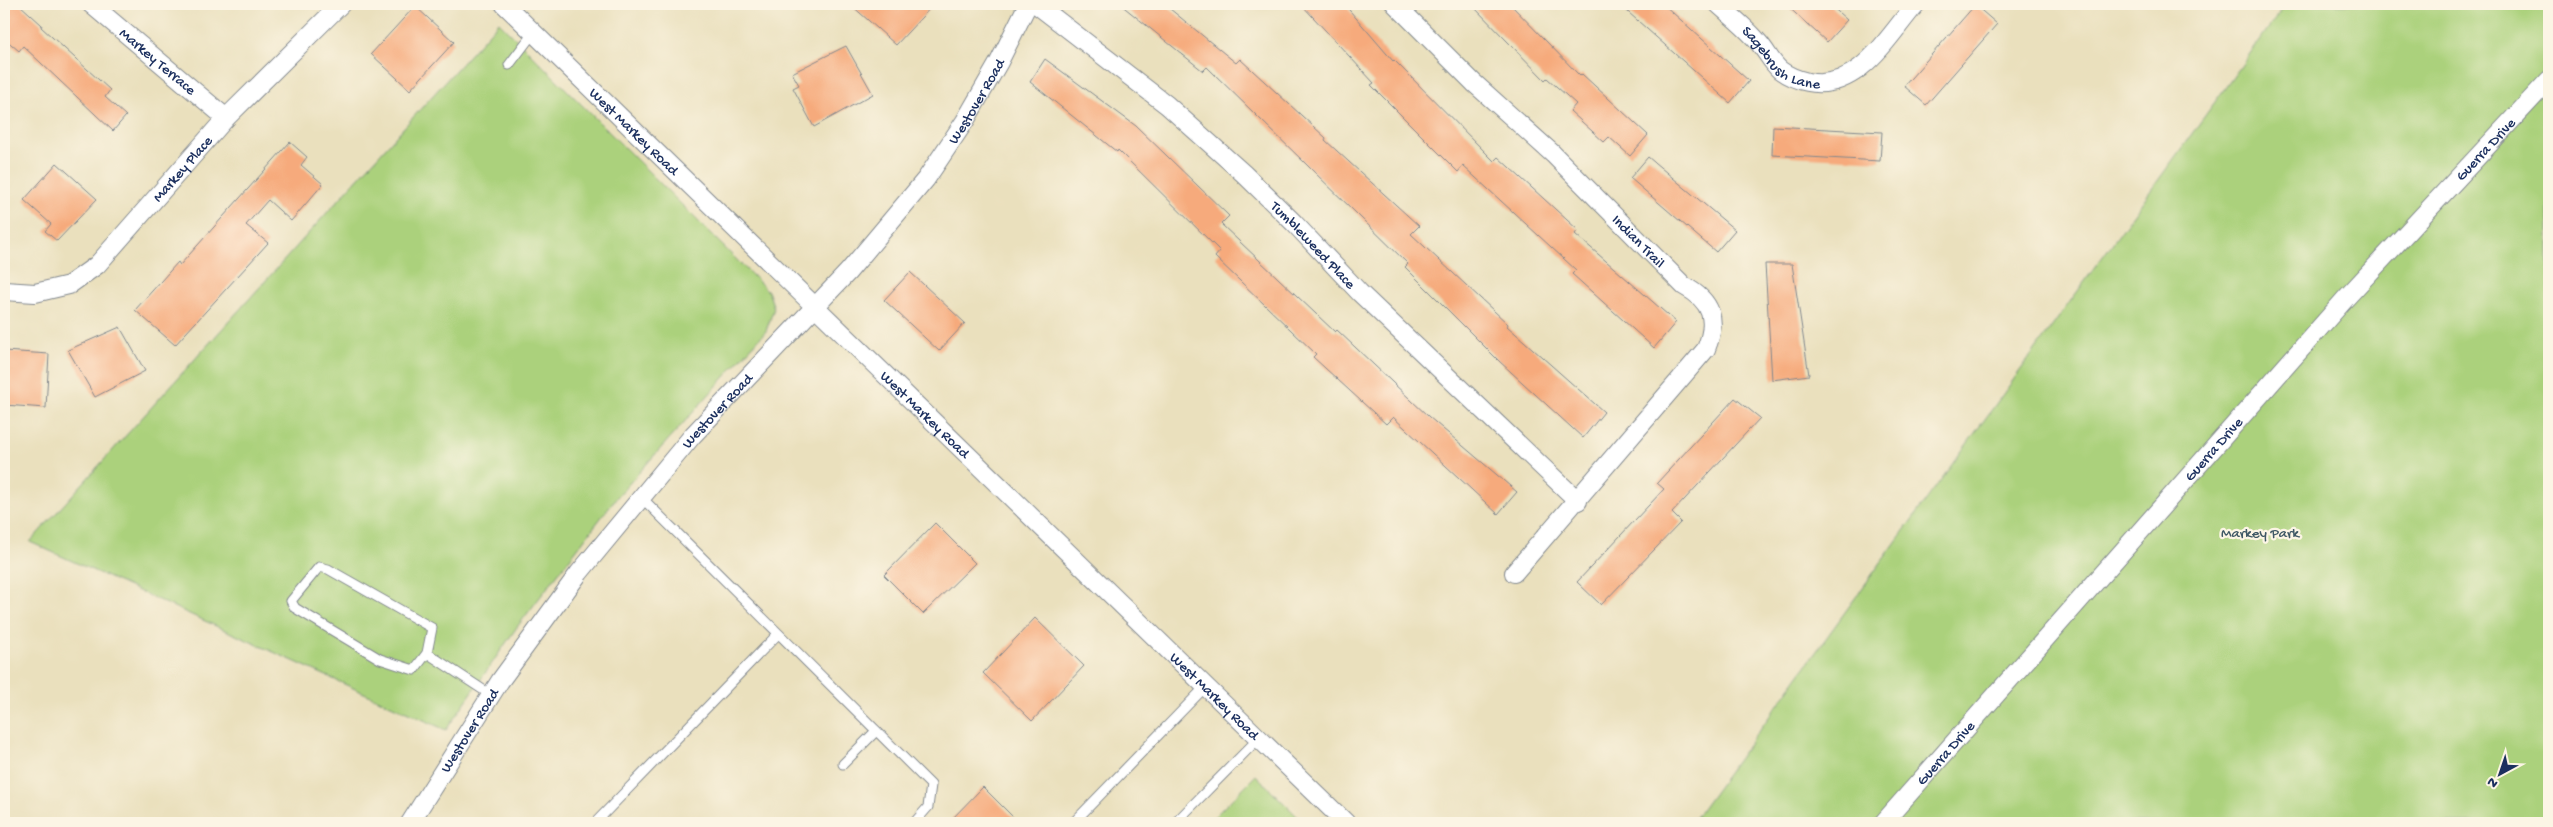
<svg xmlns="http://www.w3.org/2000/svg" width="2553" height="827" font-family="'Gochi Hand',sans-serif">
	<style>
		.green { fill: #abd17b; stroke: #63806c }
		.building { fill: #f6aa7c }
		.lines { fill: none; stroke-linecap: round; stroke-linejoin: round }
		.lane-casing { stroke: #82888e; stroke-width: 11 }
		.street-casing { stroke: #82888e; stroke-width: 20 }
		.lane { stroke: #fff; stroke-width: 9 }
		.street { stroke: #fff; stroke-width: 18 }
		.labels { text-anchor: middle; stroke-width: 4.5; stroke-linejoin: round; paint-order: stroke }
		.street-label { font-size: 15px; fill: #1b2f5e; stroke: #fcf5e5 }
		.park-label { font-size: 15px; fill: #3f5865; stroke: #fcf5e5 }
	</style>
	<rect width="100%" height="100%" fill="#fcf5e5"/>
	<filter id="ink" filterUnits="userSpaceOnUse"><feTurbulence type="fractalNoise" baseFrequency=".02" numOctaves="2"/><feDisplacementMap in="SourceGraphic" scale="10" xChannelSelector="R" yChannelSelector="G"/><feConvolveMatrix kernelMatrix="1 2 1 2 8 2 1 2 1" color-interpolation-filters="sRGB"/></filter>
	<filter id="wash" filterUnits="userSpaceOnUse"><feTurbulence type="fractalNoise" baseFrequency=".0096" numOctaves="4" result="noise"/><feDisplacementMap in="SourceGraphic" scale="20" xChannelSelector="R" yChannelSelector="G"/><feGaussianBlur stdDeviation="1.12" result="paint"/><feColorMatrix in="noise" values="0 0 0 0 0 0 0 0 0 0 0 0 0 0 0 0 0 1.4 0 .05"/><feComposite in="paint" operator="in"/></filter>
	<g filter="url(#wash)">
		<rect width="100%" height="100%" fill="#eae0bd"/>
		<g class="green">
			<polygon points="2286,4 2549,4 2549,823 1692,823"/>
			<polygon points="499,22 768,291 774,308 766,331 617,497 517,627 446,730 30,542"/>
			<polygon points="1256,775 1304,823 1208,823"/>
		</g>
		<g id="blocks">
			<g class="building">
				<polygon points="4,4 19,4 42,25 41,27 110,90 105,97 126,116 113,131 23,46 19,51 4,38"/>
				<polygon points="850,4 934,4 896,45"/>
				<polygon points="1120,4 1164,4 1236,63 1240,59 1326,138 1325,140 1419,226 1411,234 1508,324 1507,326 1604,412 1583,438 1499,361 1405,267 1408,264 1207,67 1203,71"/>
				<polygon points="1301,4 1344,4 1393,61 1394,60 1494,161 1498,157 1578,230 1575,234 1676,322 1654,348 1572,274 1576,270 1463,166 1458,172 1371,85 1374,83"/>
				<polygon points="1471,4 1510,4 1580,76 1582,74 1648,135 1630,156 1609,137 1604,142 1570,111 1576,104 1547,78 1545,80"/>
				<polygon points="1619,4 1663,4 1749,81 1730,103"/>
				<polygon points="1785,4 1829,4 1847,20 1827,42"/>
				<polygon points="1975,5 1997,24 1926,105 1904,86"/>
				<polygon points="415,6 454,42 410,90 371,54"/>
				<polygon points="846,46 873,94 814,127 793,88 799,85 792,73"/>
				<polygon points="1045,59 1136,126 1229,216 1221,224 1335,332 1337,330 1429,417 1517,492 1498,514 1393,417 1386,424 1313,357 1316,354 1215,257 1220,251 1118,150 1117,152 1030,82"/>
				<polygon points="1773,126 1882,132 1880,161 1772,155"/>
				<polygon points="290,142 307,157 301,165 323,184 291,221 268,200 246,225 268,243 175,345 135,310 178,262 180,265"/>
				<polygon points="1648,157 1735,230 1716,252 1630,178"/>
				<polygon points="57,163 97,199 57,241 45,231 51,224 24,200"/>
				<polygon points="1765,264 1792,264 1809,375 1772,380"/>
				<polygon points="910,272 965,323 939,351 884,300"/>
				<polygon points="120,327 145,371 95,397 68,350"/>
				<polygon points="4,351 49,354 46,408 4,405"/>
				<polygon points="1735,398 1760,418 1672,513 1681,522 1601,605 1577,582 1664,489 1657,483"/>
				<polygon points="935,523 975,563 923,614 884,575"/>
				<polygon points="1035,618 1084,666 1032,721 983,673"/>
				<polygon points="983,787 1019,823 948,823"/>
			</g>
		</g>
	</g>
	<g filter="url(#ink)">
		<use href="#blocks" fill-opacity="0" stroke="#82888e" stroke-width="1"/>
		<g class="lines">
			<defs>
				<g id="lane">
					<polyline points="509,65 534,32"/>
					<polyline points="642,498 931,785 928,807 914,823"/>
					<polygon points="319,567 328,569 432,628 427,653 414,670 380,659 295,608 291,601"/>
					<polyline points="427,653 491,695"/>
					<polyline points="843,764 876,731"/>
					<polyline points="595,823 777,635"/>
					<polyline points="1073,823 1206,686"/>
					<polyline points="1175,823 1259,738"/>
				</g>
				<g id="street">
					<path id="s1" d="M91,4l135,114"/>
					<path id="s2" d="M504,4l842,819"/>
					<path id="s3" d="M1036,4l131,101 77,69 50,49 66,70 218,208"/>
					<path id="s4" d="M1395,4l79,79 79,71 131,132c28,15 34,34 22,63l-192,224"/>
					<path id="s5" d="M1718,4c13,12 30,25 41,39 8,9 12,19 21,27 8,6 18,10 28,12 50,10 80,-46 108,-78"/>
					<path id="s6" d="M4,291l31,2 34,-8 28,-20 129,-147 115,-114"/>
					<path id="s7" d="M410,823l90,-142 79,-108 114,-138 155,-163 78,-93 39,-58 34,-59 29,-58"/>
					<path id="s8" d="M1883,823l463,-525 203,-218"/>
				</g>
			</defs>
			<use href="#lane" class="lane-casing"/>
			<use href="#street" class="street-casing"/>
			<use href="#lane" class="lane"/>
			<use href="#street" class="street"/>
		</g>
	</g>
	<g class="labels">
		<g class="street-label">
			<text dy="5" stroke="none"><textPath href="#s5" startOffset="85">Sagebrush Lane</textPath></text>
			<text dy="5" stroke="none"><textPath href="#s1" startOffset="88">Markey Terrace</textPath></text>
			<text dy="5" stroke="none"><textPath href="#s7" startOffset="920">Westover Road</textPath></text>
			<text dy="5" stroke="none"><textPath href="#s2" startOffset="182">West Markey Road</textPath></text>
			<text dy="5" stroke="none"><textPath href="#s8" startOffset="904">Guerra Drive</textPath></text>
			<text dy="5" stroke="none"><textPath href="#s6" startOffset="229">Markey Place</textPath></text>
			<text dy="5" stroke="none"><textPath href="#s4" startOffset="340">Indian Trail</textPath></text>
			<text dy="5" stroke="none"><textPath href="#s3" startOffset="368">Tumbleweed Place</textPath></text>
			<text dy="5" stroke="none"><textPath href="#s7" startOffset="515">Westover Road</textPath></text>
			<text dy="5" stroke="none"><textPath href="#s2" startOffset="588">West Markey Road</textPath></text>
			<text dy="5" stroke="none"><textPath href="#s8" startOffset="499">Guerra Drive</textPath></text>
			<text dy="5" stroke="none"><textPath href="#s2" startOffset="992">West Markey Road</textPath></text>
			<text dy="5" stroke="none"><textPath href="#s7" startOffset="110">Westover Road</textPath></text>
			<text dy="5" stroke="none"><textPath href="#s8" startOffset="94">Guerra Drive</textPath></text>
		</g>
		<g class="park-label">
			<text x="2260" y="537">Markey Park</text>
		</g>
	</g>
	<rect width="2553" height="827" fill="none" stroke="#fcf5e5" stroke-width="20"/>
	<g transform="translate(2500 774) rotate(220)" stroke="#fcf5e5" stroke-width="4" paint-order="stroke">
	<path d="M0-4L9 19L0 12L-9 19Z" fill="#1b2f5e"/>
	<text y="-8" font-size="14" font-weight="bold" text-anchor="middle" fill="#1b2f5e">N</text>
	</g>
</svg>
